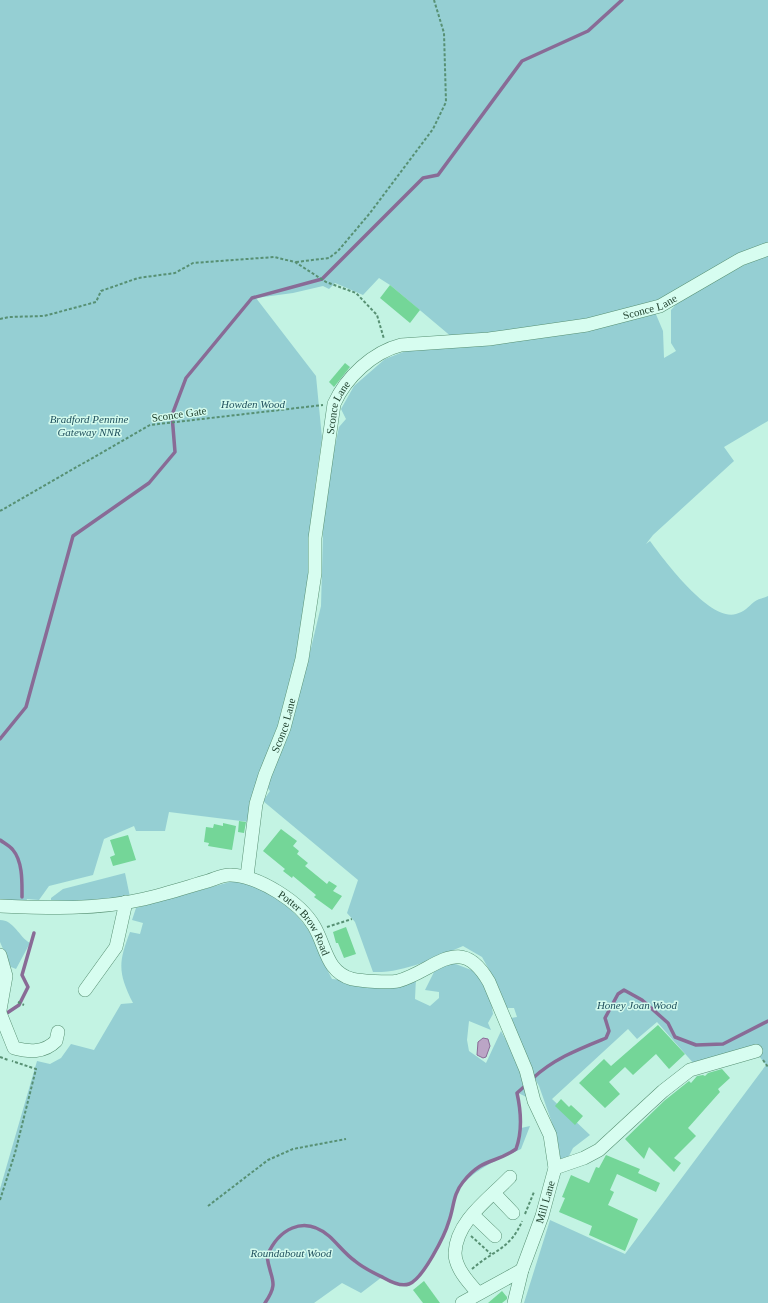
<svg xmlns="http://www.w3.org/2000/svg" width="768" height="1303" font-family="'Times New Roman',serif">
	<style>
		.green { fill: #95cfd3 }
		.water { fill: #bba5c6; stroke: #896b96 }
		.lines { fill: none; stroke-linecap: round; stroke-linejoin: round }
		.stream { stroke: #896b96; stroke-width: 3.5 }
		.building { fill: #74d698 }
		.minor-casing { stroke: #579073; stroke-width: 14 }
		.path { stroke: #579073; stroke-width: 2; stroke-dasharray: 3 2; stroke-linecap: butt }
		.minor { stroke: #d7fdf0; stroke-width: 13 }
		.labels { text-anchor: middle; stroke-width: 3; stroke-linejoin: round; paint-order: stroke }
		.street-label { font-size: 11px; fill: #1d3e2b; stroke: #d3faed }
		.park-label { font-size: 11px; font-style: italic; fill: #21515e; stroke: #d3faed }
	</style>
	<rect width="100%" height="100%" fill="#c3f3e3"/>
	<g class="green">
		<polygon points="0,0 768,0 768,244 657,300 601,318 453,338 390,285 379,278 363,295 335,283 329,289 323,286 293,293 256,298 316,376 322,438 315,487 311,534 311,578 303,631 283,719 249,822 169,812 165,831 136,831 134,826 104,839 93,875 49,886 39,900 27,899 26,902 0,900"/>
		<path d="M768,252v169l-44,26 10,14 -81,74 -7,9 4,-3c14,19 60,81 86,73 8,-2 12,-7 18,-12 4,-3 10,-4 14,-6v707h-244l26,-83 75,34 141,-189 -11,-14 -60,14 -38,-43 -20,17 -9,-10 -76,70 38,36 -17,13 -11,22 -5,-33 -18,-51 -10,-18 -18,-50 6,-1 -3,-9h-7l-10,-24 -15,-27 -19,-11c-29,12 -58,27 -90,26l-18,-50 -8,-9 11,-33 -95,-79 7,-10 -5,-6 41,-116 15,-63 3,-109 15,-70 7,-8 -5,-10 13,-23 31,-27 26,-10 244,-37 8,19 1,27 12,-7 -5,-8v-33l8,-9z"/>
		<polygon points="125,873 130,897 76,901 51,900 51,898 63,889"/>
		<path d="M237,880c29,8 56,26 72,51 9,15 15,33 23,48l38,4 46,-5 -1,21 15,7 9,-8v-6l-14,-2 10,-20 18,-7 21,8 16,24 3,19 -5,9 3,7 -22,-9 -2,19 2,11 17,12 15,-32 24,44 6,24 -13,-6 3,15v20l9,-2 -9,23c-22,10 -48,20 -63,41 -7,9 -5,21 -9,32 -5,14 -25,59 -41,62 -9,2 -17,-3 -26,-7l-21,16 -19,-10 -28,20h-314v-114l37,-128 13,3 11,-6 10,-14 23,6 27,-46 12,-1c-15,-30 -15,-40 -3,-71l10,2 3,-11 -11,-3 4,-12z"/>
		<path d="M0,920c14,0 19,17 30,23l-14,26 -5,-2 -11,-25z"/>
	</g>
	<polygon class="water" points="483,1038 488,1039 490,1046 486,1057 483,1058 477,1055 478,1042"/>
	<g class="lines">
		<g class="stream">
			<polyline points="0,739 26,707 73,536 149,483 175,452 172,415 186,378 252,298 322,279 423,178 438,175 522,61 588,31 622,0"/>
			<path d="M0,840c4,3 10,6 13,10 10,12 9,33 9,47"/>
			<polyline points="4,1015 19,1005 28,987 22,975 34,933"/>
			<path d="M532,1079c21,-20 47,-30 74,-41l3,-7 -4,-13 13,-24 6,-4 18,10 26,23 7,14 21,8 27,-1 45,-23"/>
			<path d="M265,1303c15,-22 5,-23 2,-47 11,-26 36,-42 62,-20 9,8 16,18 26,25 8,7 19,12 29,17 7,4 17,9 25,6 14,-5 36,-49 40,-63 5,-14 4,-27 14,-39 20,-25 32,-18 53,-33 7,-19 5,-38 1,-56l9,-8"/>
		</g>
	</g>
	<g class="building">
		<polygon points="390,285 420,310 410,323 380,298"/>
		<polygon points="345,363 350,367 334,387 329,382"/>
		<polygon points="239,821 246,822 244,833 238,832"/>
		<polygon points="223,823 236,826 232,850 208,846 209,843 204,842 206,827 213,828 214,824 223,826"/>
		<polygon points="281,829 297,841 293,846 299,851 297,854 308,863 305,866 327,884 329,881 337,886 333,891 342,896 332,910 314,897 316,895 293,876 292,878 283,871 285,869 263,851"/>
		<polygon points="128,835 136,860 113,866 110,857 115,855 110,840"/>
		<polygon points="346,927 356,954 344,958 338,943 336,943 333,932"/>
		<polygon points="658,1025 685,1054 669,1069 656,1054 633,1075 625,1067 609,1082 620,1094 605,1108 579,1083 604,1059 611,1066"/>
		<polygon points="722,1069 730,1078 718,1089 720,1092 688,1128 696,1136 674,1158 681,1163 674,1172 649,1147 644,1159 625,1139 664,1101 689,1081 691,1083 697,1076 703,1075 705,1076 708,1073"/>
		<polygon points="561,1099 569,1107 571,1105 583,1116 575,1125 555,1106"/>
		<polygon points="606,1155 640,1169 638,1173 660,1183 656,1192 617,1174 610,1190 614,1192 608,1205 638,1219 625,1251 589,1235 592,1226 559,1212 565,1198 562,1197 571,1175 589,1183 596,1167 599,1168"/>
		<polygon points="424,1281 440,1303 423,1303 413,1290"/>
		<polygon points="502,1291 507,1297 507,1299 502,1303 488,1303"/>
	</g>
	<g class="lines">
		<defs>
			<g id="minor">
				<path id="s1" d="M247,876l9,-72 9,-29 19,-47 18,-69 13,-86v-35l19,-134c12,-27 39,-52 67,-59l88,-6 98,-14 73,-19 81,-47 27,-10"/>
				<path id="s2" d="M0,906c48,2 97,4 144,-7 22,-5 43,-12 64,-18 7,-2 16,-7 23,-6 28,1 69,27 83,51 12,20 12,46 38,53 9,2 37,4 46,2 37,-10 62,-50 91,1l37,88 8,31 16,34 5,33 -13,48 -20,54 -8,33"/>
				<polyline points="0,955 6,976 0,1010"/>
				<polyline points="85,990 116,947 126,902"/>
				<path d="M0,1013l14,35c15,4 30,5 42,-7l2,-9"/>
				<polyline points="555,1168 584,1158 599,1150 663,1091 690,1070 756,1051"/>
				<polyline points="494,1193 513,1213"/>
				<polyline points="473,1215 495,1236"/>
				<path d="M478,1293c-9,-10 -23,-25 -23,-40 1,-32 35,-55 55,-76"/>
				<polyline points="462,1303 522,1270"/>
			</g>
		</defs>
		<use href="#minor" class="minor-casing"/>
		<g class="path">
			<polyline points="296,262 329,258 338,251 370,213 433,129 446,102 444,33 434,0"/>
			<polyline points="0,319 9,317 44,316 96,302 101,291 138,278 175,273 193,263 274,257 295,262 326,282 356,293 377,315 384,339"/>
			<polyline points="0,511 150,425 323,405"/>
			<polyline points="327,927 352,919"/>
			<polyline points="18,1002 24,1005"/>
			<polyline points="0,1057 8,1060"/>
			<polyline points="763,1060 768,1067"/>
			<polyline points="0,1200 15,1153 36,1069 12,1061"/>
			<polyline points="208,1206 268,1160 293,1149 346,1139"/>
			<polyline points="525,1214 534,1192"/>
			<polyline points="471,1236 491,1254"/>
			<path d="M472,1269c20,-18 39,-20 50,-48"/>
		</g>
		<use href="#minor" class="minor"/>
	</g>
	<g class="labels">
		<g class="street-label">
			<text dy="4" stroke="none"><textPath href="#s1" startOffset="827">Sconce Lane</textPath></text>
			<text dy="4" stroke="none"><textPath href="#s1" startOffset="480">Sconce Lane</textPath></text>
			<text transform="translate(179 414) rotate(-8)" y="4">Sconce Gate</text>
			<text dy="4" stroke="none"><textPath href="#s1" startOffset="156">Sconce Lane</textPath></text>
			<text dy="4" stroke="none"><textPath href="#s2" startOffset="327">Potter Brow Road</textPath></text>
			<text transform="translate(545 1202) rotate(-74)" y="4">Mill Lane</text>
		</g>
		<g class="park-label">
			<text x="253" y="408">Howden Wood</text>
			<text x="89" y="423">Bradford Pennine<tspan x="89" dy="13">Gateway NNR</tspan></text>
			<text x="637" y="1009">Honey Joan Wood</text>
			<text x="291" y="1257">Roundabout Wood</text>
		</g>
	</g>
</svg>
